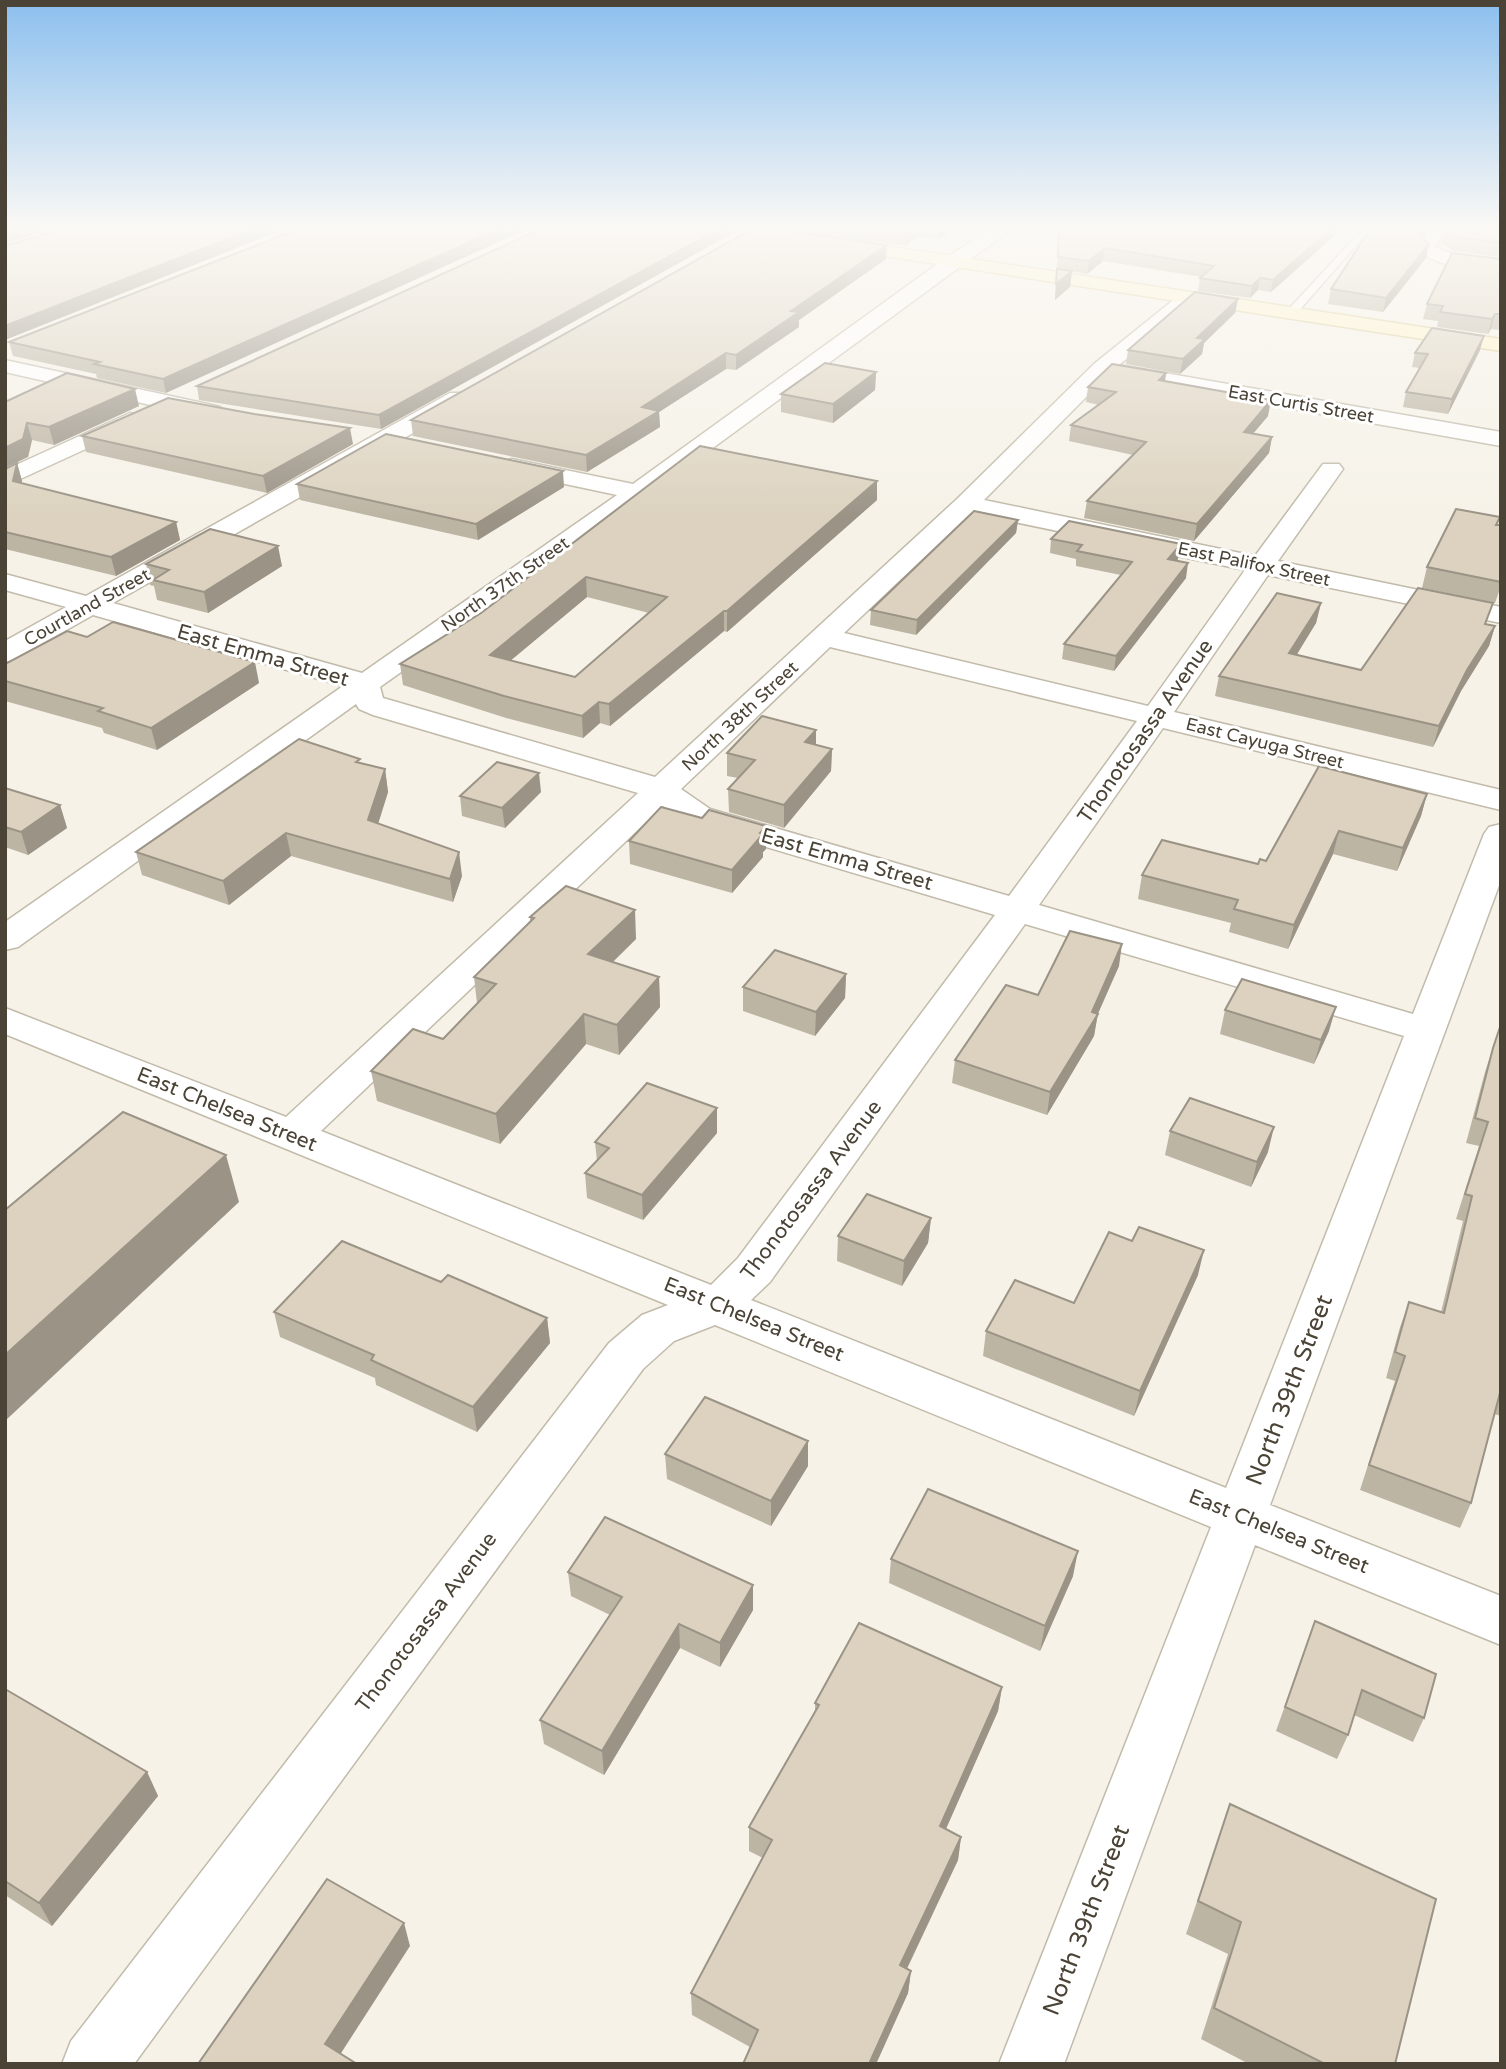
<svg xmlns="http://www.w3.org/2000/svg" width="1506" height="2069" font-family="'Varela Round',sans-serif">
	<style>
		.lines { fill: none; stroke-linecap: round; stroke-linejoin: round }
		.lane-casing { stroke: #c2bbaa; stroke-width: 3 }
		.street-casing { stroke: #c2bbaa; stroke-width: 3 }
		.secondary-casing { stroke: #daca94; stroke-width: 3 }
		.lane { fill: #fff; fill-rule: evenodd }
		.street { fill: #fff; fill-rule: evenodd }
		.secondary { fill: #fff4c9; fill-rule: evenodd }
		.wall { fill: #bdb5a4; fill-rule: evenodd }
		.shaded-wall { fill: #9a9386 }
		.building { fill: #dcd2bf; stroke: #9a9386; stroke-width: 2; fill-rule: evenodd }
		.labels { text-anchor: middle; stroke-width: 6; stroke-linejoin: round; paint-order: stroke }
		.far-street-label { font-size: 18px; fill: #4a4336; stroke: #fff }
		.street-label { font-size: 21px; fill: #4a4336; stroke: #fff }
		.near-street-label { font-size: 24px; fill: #4a4336; stroke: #fff }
	</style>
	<rect width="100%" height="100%" fill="#f6f2e8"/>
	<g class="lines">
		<defs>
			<polygon id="lane" points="1363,229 1366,230 1366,234 1296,314 1288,314 1288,310"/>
			<g id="street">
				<path d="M993,228h20l-367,269 -266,190 3,11 272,79 302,-278 137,-135 88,-71h14l3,4 -3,4 -77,64 382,67v14l-394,-70 -123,124 271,56 68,-92h16l4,5 -65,92 223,46v16l-233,-48 -94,137 327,78v20l-338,-82 -124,177 374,109 71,-180 5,-7 12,-3v56l-231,625 231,91v49l-246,-100 -191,519h-65l212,-537 -496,-202 -41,16 -31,28 -509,695h-72l9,-23 538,-698 33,-28 26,-10 -663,-271v-26l281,109 352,-324 -265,-78 -14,-6 -3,-5 -338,243 -13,3v-28l338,-236 -250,-71 -78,44 -10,3v-21l61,-34 -61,-17v-16l81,22 364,-203h16l3,5 -3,5 -353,200 249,70 255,-178 -113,-24 -4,-5 4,-5 8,-2 121,25 314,-227zM971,513l274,57 -97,136 -304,-73zM830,647l307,74 -128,175 -299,-87 -29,-20zM663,806l23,17 309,92 -257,343 -27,27 -390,-154zM1025,924l379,112 -178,452 -475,-188 19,-18z"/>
				<path d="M1431,228h18l-14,18c20,12 44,11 66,14v12c-26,-4 -67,-3 -85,-25z"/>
				<polygon points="5,360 212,405 220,407 223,412 220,417 212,419 5,372"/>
				<polygon points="130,413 138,415 141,420 138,425 5,486 5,470"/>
			</g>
			<polygon id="secondary" points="726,228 767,228 1501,339 1501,351 735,233"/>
		</defs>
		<use href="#lane" class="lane-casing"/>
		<use href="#street" class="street-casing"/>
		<use href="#secondary" class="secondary-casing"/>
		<use href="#lane" class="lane"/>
		<use href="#street" class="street"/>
		<use href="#secondary" class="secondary"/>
	</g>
	<g class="wall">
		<polygon points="301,228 166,393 97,378 96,374 13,356 9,342"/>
		<polygon points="782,228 955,228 938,239 919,236 905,246"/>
		<polygon points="1059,228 1343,228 1271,292 1258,290 1250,298 1198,291 1200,278 1202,277 1103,261 1087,274 1072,271 1070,287 1055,300"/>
		<polygon points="1445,228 1501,228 1501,257 1454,251 1441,243"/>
		<polygon points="731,234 381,429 199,400 197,386"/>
		<polygon points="1421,237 1429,244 1426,258 1383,312 1328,304 1331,289"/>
		<polygon points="886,259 799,320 799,327 736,370 726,369 659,412 660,427 587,472 413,436 411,420"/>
		<polygon points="1501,259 1501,330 1491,329 1488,334 1437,327 1438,321 1423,319 1427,304"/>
		<polygon points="1238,299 1235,313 1204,343 1202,354 1180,374 1126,364 1128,350"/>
		<polygon points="1480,350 1448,414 1403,407 1406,392 1420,368 1412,367 1415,353"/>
		<polygon points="876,372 875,390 833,423 781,412 781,394"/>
		<polygon points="1166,373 1165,381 1268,416 1253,433 1272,437 1269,453 1194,541 1084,518 1087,501 1133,455 1069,441 1071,425 1099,405 1086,402 1088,387"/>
		<polygon points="5,402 139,406 54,445 32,440 28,457"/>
		<polygon points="82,436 353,444 267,493 86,452"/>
		<path d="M700,446l177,54 -150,132 -3,-1 -114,95 -10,-3 -17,15 -77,-20 -103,-33 -3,-21 81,-51zM587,597l62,16 -74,64 -64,-17z"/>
		<polygon points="17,463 22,481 21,484 176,522 180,540 116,576 5,549 5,469"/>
		<polygon points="297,484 564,487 478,540 300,500"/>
		<polygon points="1500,517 1497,525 1501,586 1495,603 1422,588 1427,567"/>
		<polygon points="1018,520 1016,533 916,635 870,625 871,610"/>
		<polygon points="1051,539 1178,559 1177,561 1186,578 1114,671 1062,659 1064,644 1121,575 1076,566 1076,559 1050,553"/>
		<polygon points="146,564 282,566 208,613 157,600 154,586 150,585"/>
		<polygon points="1321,603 1316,623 1296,655 1361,670 1495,626 1489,646 1461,691 1433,747 1215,696 1219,676"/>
		<polygon points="87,637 259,683 157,750 104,733 102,728 5,701 5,664"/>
		<polygon points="816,730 816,745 832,749 831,771 784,828 729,812 728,789 738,778 727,776 727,753"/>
		<polygon points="361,763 385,769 388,792 378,824 462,876 453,902 291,856 229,905 142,875 136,852"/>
		<polygon points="5,788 60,805 67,828 28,855 5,847"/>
		<polygon points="541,792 505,828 462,816 460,796"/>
		<polygon points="1427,794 1421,816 1397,871 1333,854 1288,949 1229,932 1231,923 1138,899 1142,875 1258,864"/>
		<polygon points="702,818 766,826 766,849 763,852 763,857 732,893 630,864 629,841"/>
		<polygon points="530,917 636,939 613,962 659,977 660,1007 619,1055 586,1044 500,1144 377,1101 371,1071 443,1039 477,1003 474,977 530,922"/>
		<polygon points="1119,966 1097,1014 1094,1036 1047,1115 952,1083 955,1060 1038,995"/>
		<polygon points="846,974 845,998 815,1036 743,1011 743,987"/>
		<polygon points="1225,1010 1329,1031 1314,1064 1220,1034"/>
		<polygon points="1501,1023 1501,1416 1494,1414 1471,1503 1460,1528 1360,1490 1395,1381 1386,1378 1400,1327 1409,1302 1441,1312 1463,1221 1456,1219 1479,1146 1466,1143 1485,1072"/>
		<polygon points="1170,1131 1268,1152 1251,1187 1165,1155"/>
		<polygon points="717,1133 643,1220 587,1198 585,1173 597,1161 595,1142"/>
		<polygon points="931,1218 928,1243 902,1286 837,1261 838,1236"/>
		<polygon points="1198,1275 1134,1416 983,1356 986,1331 1074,1303"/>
		<polygon points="441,1282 547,1318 550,1343 477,1432 376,1385 375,1378 280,1337 274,1312"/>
		<polygon points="808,1441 808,1466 771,1526 667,1479 665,1454"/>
		<polygon points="891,1559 1073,1576 1040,1651 889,1583"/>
		<polygon points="568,1572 753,1610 720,1667 680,1648 604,1775 544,1744 540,1720 610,1615 571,1596"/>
		<polygon points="1315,1621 1424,1718 1413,1742 1354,1715 1348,1735 1337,1759 1276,1731"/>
		<polygon points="1002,1687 998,1711 946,1829 961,1837 958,1860 907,1969 911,1971 908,1993 876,2064 743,2064 750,2047 692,2015 691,1993 763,1858 749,1851 749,1827 815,1712 815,1703"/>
		<polygon points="5,1689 147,1772 158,1796 52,1926 5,1895"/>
		<polygon points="1230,1804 1395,2064 1249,2064 1201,2039 1228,1954 1186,1934"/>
	</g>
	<g class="shaded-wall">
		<polygon points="16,228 54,228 5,244 5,231"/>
		<polygon points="255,228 287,228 5,340 5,326"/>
		<polygon points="501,228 529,228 166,393 163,379"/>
		<polygon points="721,228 731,228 731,234 381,429 379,415"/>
		<polygon points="915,228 920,228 919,236 905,246 905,234"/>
		<polygon points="939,228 955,228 938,239"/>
		<polygon points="1332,228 1343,228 1271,292 1273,280"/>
		<polygon points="1421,228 1429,228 1413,247 1417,233"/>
		<polygon points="1429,244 1426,258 1383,312 1386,298"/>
		<polygon points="887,245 886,259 799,320 799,327 736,370 736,355 791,311"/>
		<polygon points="1105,248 1103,261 1087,274 1089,261"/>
		<polygon points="1072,271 1070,287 1055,300 1056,284"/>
		<polygon points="1260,278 1258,290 1250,298 1252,286"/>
		<polygon points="1238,299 1235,313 1204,343 1202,354 1180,374 1183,359 1197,338"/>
		<polygon points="1495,314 1491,329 1488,334 1492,319"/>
		<polygon points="1484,336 1480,350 1448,414 1452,399"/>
		<polygon points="726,353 726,369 659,412 660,427 587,472 586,455 642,407"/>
		<polygon points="876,372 875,390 833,423 833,404"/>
		<polygon points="1166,373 1164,389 1159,380"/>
		<polygon points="135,389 139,406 54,445 49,427"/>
		<polygon points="1271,400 1268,416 1241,448 1244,432"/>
		<polygon points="27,423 32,440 28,457 5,468 5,448"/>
		<polygon points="350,428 353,444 267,493 263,476"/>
		<polygon points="1272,437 1269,453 1194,541 1197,524"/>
		<polygon points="17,463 22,481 18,500 13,481"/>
		<polygon points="563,471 564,487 478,540 476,524"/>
		<polygon points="877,481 877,500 727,632 727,611"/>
		<polygon points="1018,520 1016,533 916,635 917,620"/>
		<polygon points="176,522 180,540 116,576 111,557"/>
		<polygon points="1181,544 1178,559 1166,574 1168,559"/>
		<polygon points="278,546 282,566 208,613 204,592"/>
		<polygon points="1188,563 1186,578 1114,671 1116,656"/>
		<polygon points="586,577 587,597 492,676 490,655"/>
		<polygon points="1321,603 1316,623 1285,674 1289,653"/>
		<polygon points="724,611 724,631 610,726 609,704"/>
		<polygon points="1495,626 1489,646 1461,691 1433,747 1439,726 1467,670"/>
		<polygon points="255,662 259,683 157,750 151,728"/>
		<polygon points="599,702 600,723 583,738 582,716"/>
		<polygon points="816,730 816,752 805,742"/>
		<polygon points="832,749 831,771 784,828 784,805"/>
		<polygon points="385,769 388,792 372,843 368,820"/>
		<polygon points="539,773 541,792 505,828 502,808"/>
		<polygon points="1427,794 1421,816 1397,871 1403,848"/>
		<polygon points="60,805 67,828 28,855 21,832"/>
		<polygon points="766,826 766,849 763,852 763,857 732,893 732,870"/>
		<polygon points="1339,831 1333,854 1288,949 1294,925"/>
		<polygon points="286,833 291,856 229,905 223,881"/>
		<polygon points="459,852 462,876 453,902 450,879"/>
		<polygon points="635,910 636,939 590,984 588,954"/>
		<polygon points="1122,944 1119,966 1097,1016 1098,1014 1094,1036 1047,1115 1050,1092 1092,1012"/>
		<polygon points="846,974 845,998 815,1036 816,1012"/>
		<polygon points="659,977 660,1007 619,1055 617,1025"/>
		<polygon points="1336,1007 1329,1031 1314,1064 1321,1040"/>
		<polygon points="584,1014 586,1044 500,1144 496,1114"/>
		<polygon points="717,1108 717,1133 643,1220 642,1195"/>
		<polygon points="1274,1127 1268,1152 1251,1187 1257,1162"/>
		<polygon points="226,1155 239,1202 5,1421 5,1355"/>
		<polygon points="931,1218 928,1243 902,1286 904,1261"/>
		<polygon points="1204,1250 1198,1275 1134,1416 1140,1391"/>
		<polygon points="547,1318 550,1343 477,1432 473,1407"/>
		<polygon points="808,1441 808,1466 771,1526 771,1501"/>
		<polygon points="1078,1551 1073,1576 1040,1651 1045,1626"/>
		<polygon points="753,1585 753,1610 720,1667 720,1643"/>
		<polygon points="679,1624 680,1648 604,1775 602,1751"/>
		<polygon points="1002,1687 998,1711 937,1849 940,1826"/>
		<polygon points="147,1772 158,1796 52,1926 39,1903"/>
		<polygon points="961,1837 958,1860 898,1987 900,1965"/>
		<polygon points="404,1923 410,1946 334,2064 325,2044"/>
		<polygon points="911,1971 908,1993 876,2064 869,2064"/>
	</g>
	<g class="building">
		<polygon points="5,228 16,228 5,231"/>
		<polygon points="65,228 255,228 5,326 5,246"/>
		<polygon points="301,228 501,228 163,379 94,364 100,362 9,342"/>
		<polygon points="543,228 721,228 379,415 197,386"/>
		<polygon points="754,228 771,228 887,245 791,311 799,312 736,355 726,353 642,407 659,411 586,455 411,420"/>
		<polygon points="861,228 915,228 905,234"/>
		<polygon points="1059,228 1332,228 1273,280 1260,278 1252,286 1200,278 1214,266 1105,248 1089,261 1058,257"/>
		<polygon points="1371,228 1421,228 1417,233 1429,244 1386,298 1331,289"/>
		<polygon points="1445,228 1501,228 1501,243 1458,237 1444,229"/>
		<polygon points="1452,253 1501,259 1501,314 1495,314 1492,319 1440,312 1443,306 1427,304"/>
		<polygon points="1057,269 1072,271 1056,284"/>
		<polygon points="1195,292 1238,299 1197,338 1205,339 1183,359 1128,350"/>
		<polygon points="1432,328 1484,336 1452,399 1406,392 1428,354 1415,353"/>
		<polygon points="825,363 876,372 833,404 781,394"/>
		<polygon points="1112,364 1166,373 1159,380 1271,400 1244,432 1272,437 1197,524 1087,501 1146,442 1071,425 1116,392 1088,387"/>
		<polygon points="67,373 135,389 49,427 27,423 23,439 5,448 5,402"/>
		<polygon points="168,398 254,414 350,428 263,476 82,436"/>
		<polygon points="386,434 563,471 476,524 297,484"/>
		<path d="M700,446l177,35 -150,130h-3l-115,93 -10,-2 -17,14 -78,-20 -104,-32 81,-51zM586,577l81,20 -92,80 -85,-22z"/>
		<polygon points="17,463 13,481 176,522 111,557 5,532 5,469"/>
		<polygon points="1456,509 1500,517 1496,525 1501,525 1501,582 1427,567"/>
		<polygon points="974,511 1018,520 917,620 871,610"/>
		<polygon points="1069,521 1181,544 1168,559 1188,563 1116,656 1064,644 1132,562 1077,551 1082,545 1051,539"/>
		<polygon points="210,529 278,546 204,592 153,580 169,570 146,564"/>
		<polygon points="1418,588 1493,603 1485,624 1495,626 1467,670 1439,726 1219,676 1277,593 1321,603 1289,653 1361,670"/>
		<polygon points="113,622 255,662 151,728 98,711 103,708 5,681 5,664 67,631 87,637"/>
		<polygon points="762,716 816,730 805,742 832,749 784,805 728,789 755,760 727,753"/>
		<polygon points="299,739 360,759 356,762 385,769 368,820 459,852 450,879 286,833 223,881 136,852"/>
		<polygon points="497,762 539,773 502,808 460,796"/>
		<polygon points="1319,766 1427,794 1403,848 1339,831 1294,925 1234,909 1238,900 1142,875 1162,840 1258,864 1260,859 1266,861"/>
		<polygon points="5,788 60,805 21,832 5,827"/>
		<polygon points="661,807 702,818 709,810 766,826 760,833 763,834 732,870 629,841"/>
		<polygon points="566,886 635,910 588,954 659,977 617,1025 584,1014 496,1114 371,1071 413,1029 443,1039 496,984 474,977 534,918 530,917"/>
		<polygon points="1070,931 1122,944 1092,1012 1098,1014 1050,1092 955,1060 1006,985 1038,995"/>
		<polygon points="775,950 846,974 816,1012 743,987"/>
		<polygon points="1242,979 1336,1007 1321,1040 1225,1010"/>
		<polygon points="1501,1024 1501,1389 1471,1503 1369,1465 1405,1356 1395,1352 1409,1302 1444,1313 1472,1196 1465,1194 1488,1122 1475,1118 1493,1048"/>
		<polygon points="647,1083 717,1108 642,1195 585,1173 609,1148 595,1142"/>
		<polygon points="1190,1098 1274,1127 1257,1162 1170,1131"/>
		<polygon points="123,1112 226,1155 5,1355 5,1210"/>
		<polygon points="867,1194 931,1218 904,1261 838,1236"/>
		<polygon points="1139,1227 1204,1250 1140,1391 986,1331 1015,1280 1074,1303 1109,1232 1132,1241"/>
		<polygon points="342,1241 441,1282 448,1275 547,1318 473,1407 371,1360 374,1355 274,1312"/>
		<polygon points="705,1397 808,1441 771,1501 665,1454"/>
		<polygon points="928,1489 1078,1551 1045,1626 891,1559"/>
		<polygon points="605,1517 753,1585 720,1643 679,1624 602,1751 540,1720 622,1597 568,1572"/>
		<polygon points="1315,1621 1436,1674 1424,1718 1362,1690 1348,1735 1285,1707"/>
		<polygon points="859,1623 1002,1687 940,1826 961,1837 900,1965 911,1971 869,2064 743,2064 758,2030 691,1993 772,1840 749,1827 819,1705 815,1703"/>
		<polygon points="5,1689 147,1772 39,1903 5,1881"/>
		<polygon points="1230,1804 1436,1899 1395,2064 1325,2064 1214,2008 1241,1922 1198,1901"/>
		<polygon points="327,1879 404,1923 325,2044 357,2064 198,2064"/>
	</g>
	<linearGradient id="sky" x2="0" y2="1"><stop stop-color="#8bbfee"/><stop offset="0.44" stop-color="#fbf9f5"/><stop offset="1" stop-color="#fbf9f5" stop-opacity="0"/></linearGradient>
	<rect width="1506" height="517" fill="url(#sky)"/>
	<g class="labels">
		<g class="far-street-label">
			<text transform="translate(1301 404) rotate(10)" y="6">East Curtis Street</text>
			<text transform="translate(1254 564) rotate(12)" y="6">East Palifox Street</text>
			<text transform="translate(505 584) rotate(-35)" y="6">North 37th Street</text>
			<text transform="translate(87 607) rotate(-29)" y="6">Courtland Street</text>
			<text transform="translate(740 716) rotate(-43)" y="6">North 38th Street</text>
			<text transform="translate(1265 743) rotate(14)" y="6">East Cayuga Street</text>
		</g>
		<g class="street-label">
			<text transform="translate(263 655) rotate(16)" y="7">East Emma Street</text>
			<text transform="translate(1145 731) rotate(-55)" y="7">Thonotosassa Avenue</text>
			<text transform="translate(847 859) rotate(16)" y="7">East Emma Street</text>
			<text transform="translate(227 1109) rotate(22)" y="7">East Chelsea Street</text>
			<text transform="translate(811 1190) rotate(-53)" y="7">Thonotosassa Avenue</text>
			<text transform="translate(754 1319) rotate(22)" y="7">East Chelsea Street</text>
			<text transform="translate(1279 1531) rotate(22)" y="7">East Chelsea Street</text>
			<text transform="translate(426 1622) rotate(-53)" y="7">Thonotosassa Avenue</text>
		</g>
		<g class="near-street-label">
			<text transform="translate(1289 1390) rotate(-69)" y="8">North 39th Street</text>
			<text transform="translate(1086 1920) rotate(-69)" y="8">North 39th Street</text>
		</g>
	</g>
	<rect width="1506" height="2069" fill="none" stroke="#4a4336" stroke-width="14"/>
</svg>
